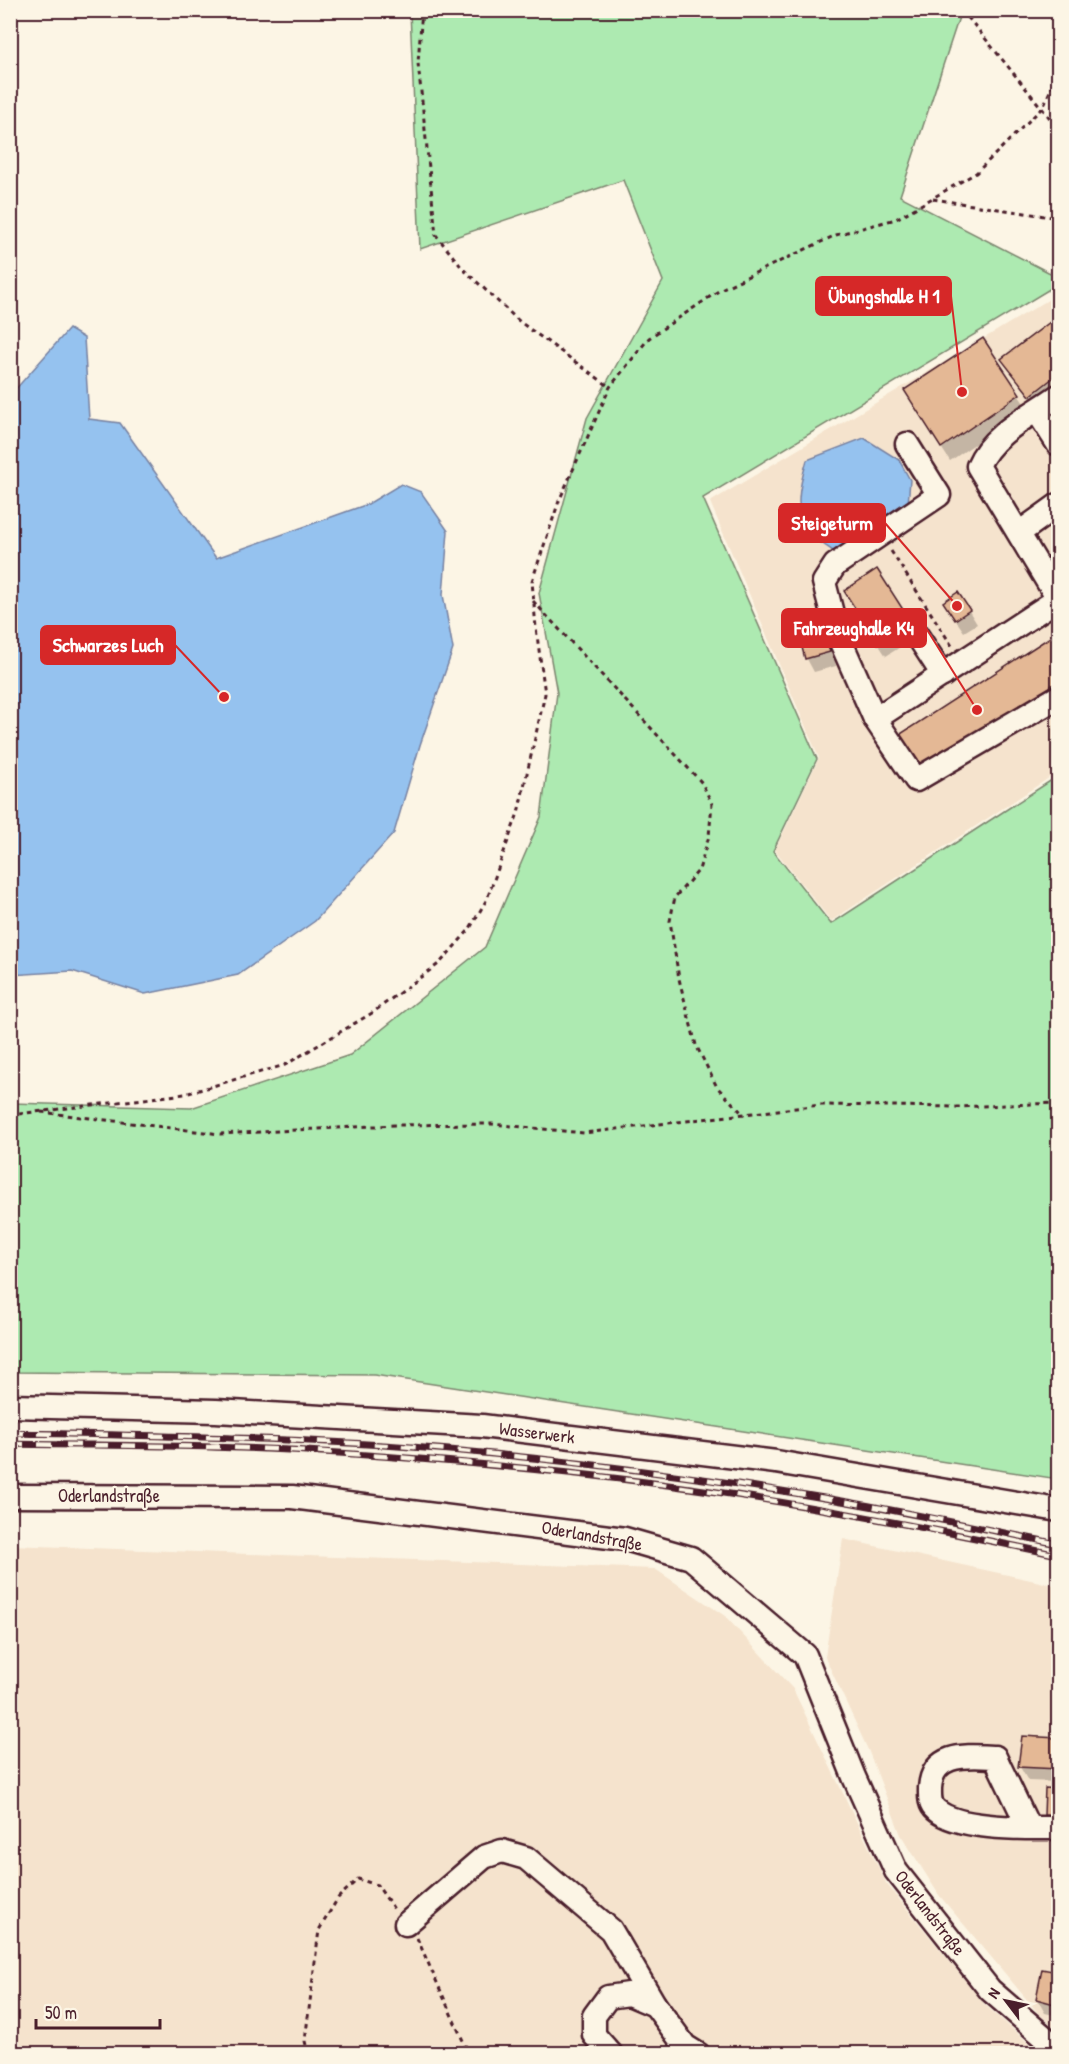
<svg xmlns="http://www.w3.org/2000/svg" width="1069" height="2064" font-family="'Patrick Hand',sans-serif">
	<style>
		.built { fill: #f5e3cd }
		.green { fill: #adeab1; stroke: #7c846e; stroke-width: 1.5 }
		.water { fill: #95c2ef; stroke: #7781a1; stroke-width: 1.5 }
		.shadow { fill: #0003 }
		.building { fill: #e4b895; stroke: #4a1f2b; stroke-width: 1.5 }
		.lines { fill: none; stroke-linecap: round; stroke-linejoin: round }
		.minor-casing { stroke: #4a1f2b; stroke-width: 27 }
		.path { stroke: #4a1f2b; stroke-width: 3; stroke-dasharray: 4.5 4.5; stroke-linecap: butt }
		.minor { stroke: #fcf5e5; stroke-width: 22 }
		.rail-casing { stroke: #4a1f2b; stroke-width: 7 }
		.rail { stroke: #fcf5e5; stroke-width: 4.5; stroke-dasharray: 14; stroke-linecap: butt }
		.labels { text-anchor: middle; stroke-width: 4.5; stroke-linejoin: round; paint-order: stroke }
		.street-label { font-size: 18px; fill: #4a1f2b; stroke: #fcf5e5 }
		.leader { fill: none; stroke: #d62828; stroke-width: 2 }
		.callout-dot { fill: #d62828; stroke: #fcf5e5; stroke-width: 2 }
		.callout { fill: #d62828; stroke: #d62828; stroke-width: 2 }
		.callout-label { font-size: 20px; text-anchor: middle; font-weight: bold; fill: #fff }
	</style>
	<rect width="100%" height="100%" fill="#fcf5e5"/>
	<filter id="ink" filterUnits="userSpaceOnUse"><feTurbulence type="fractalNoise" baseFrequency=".0167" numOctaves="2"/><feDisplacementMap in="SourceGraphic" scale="12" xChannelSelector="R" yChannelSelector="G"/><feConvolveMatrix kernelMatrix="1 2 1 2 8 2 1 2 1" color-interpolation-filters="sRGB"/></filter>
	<g filter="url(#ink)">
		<g class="built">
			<polygon points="1058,294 1058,772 831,921 775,850 819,758 710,502"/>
			<polygon points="843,1539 1058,1586 1058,2030 1039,2014 939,1895 901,1835 869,1752 825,1657"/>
			<polygon points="11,1545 655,1569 725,1616 793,1689 886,1883 985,2005 1040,2053 11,2054"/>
		</g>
		<polygon class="green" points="410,11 961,11 900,196 1058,277 1058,284 703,498 817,759 773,851 831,924 1058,776 1058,1479 374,1375 11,1372 11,1103 191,1108 350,1055 485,947 541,817 557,693 539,593 587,418 663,281 623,180 420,249"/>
		<g class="water">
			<polygon points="69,329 84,338 89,419 120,423 216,558 368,504 401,484 421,492 448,531 443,595 453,649 420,745 394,833 315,921 238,975 145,994 72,971 11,975 11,388 14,391"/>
			<path d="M864,438l35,22 11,20 -2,24 -74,48c-7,-6 -18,-11 -24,-18 -18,-21 -10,-50 -3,-74z"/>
		</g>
		<g class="shadow">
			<polygon points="1058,318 1058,394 1038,409 1003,359"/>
			<polygon points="982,340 1027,408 950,461 913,404"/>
			<polygon points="877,571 918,636 886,656 853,605"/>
			<polygon points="969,611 977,624 964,632 953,616"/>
			<polygon points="821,623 828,636 836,666 814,672 807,659 799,629"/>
			<polygon points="1058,634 1058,701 898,738"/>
			<polygon points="1024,1738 1058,1740 1058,1782 1028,1781 1020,1767"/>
			<polygon points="1047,1790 1058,1790 1058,1829 1053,1828 1045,1815"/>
			<polygon points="1044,1971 1058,1974 1058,2016 1045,2013 1037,1999"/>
		</g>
		<g class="building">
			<polygon points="1058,316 1058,374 1030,396 1001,359"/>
			<polygon points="983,338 1020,394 941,448 904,390"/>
			<polygon points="877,569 911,622 878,644 844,591"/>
			<polygon points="958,592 970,610 955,620 943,602"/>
			<polygon points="821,621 830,652 805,659 797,628"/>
			<polygon points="1058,632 1058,682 918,773 896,737"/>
			<polygon points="1022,1736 1058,1738 1058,1769 1018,1767"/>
			<polygon points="1045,1788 1058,1789 1058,1816 1044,1815"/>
			<polygon points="1042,1969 1058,1972 1058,2005 1036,1999"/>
		</g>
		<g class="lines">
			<defs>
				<g id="minor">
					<path d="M1058,396c-28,20 -66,37 -80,70l80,133"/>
					<polyline points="1037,411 1058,444"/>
					<polyline points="907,444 939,495 835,565 824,582 837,633 875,719 1058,599"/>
					<polyline points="1019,533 1058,505"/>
					<polyline points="915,632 943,675"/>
					<polyline points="875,719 916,780 1058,697"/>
					<polyline points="10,1406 216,1411 482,1426 776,1462 1058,1510"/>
					<polyline points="10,1496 292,1497 625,1539 691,1558 805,1655 854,1777 896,1871 990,1990 1058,2049"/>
					<path d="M1029,1828l-34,-71c-27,-1 -62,-6 -65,31 0,8 -1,16 6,22 22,20 93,18 122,18"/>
					<polyline points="406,1924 484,1857 502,1851 526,1858 611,1930 655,2005 685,2046 698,2054"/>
					<polyline points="611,2054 594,2035 594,2016 608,1997 629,1994 655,2005"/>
				</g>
			</defs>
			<use href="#minor" class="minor-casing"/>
			<g class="path">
				<polyline points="422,10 418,63 436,235 463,269 520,322 610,387"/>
				<polyline points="962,10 1058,128"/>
				<polyline points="933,199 1058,218"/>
				<polyline points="891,551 952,646"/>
				<polyline points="533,601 702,783 712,804 709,836 699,870 675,897 670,921 679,979 696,1045 717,1087 744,1115"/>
				<polyline points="41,1112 220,1134 394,1125 492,1124 584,1133 821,1105 957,1107 1058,1103"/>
				<polyline points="10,1115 185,1094 285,1065 372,1013 440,963 469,930 487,899 518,813 545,694 536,628 532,581 559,501 610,387 649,338 723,288 836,235 896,219 976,173 1043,107 1058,73"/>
				<polyline points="417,1938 469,2054"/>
				<polyline points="308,2054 305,2041 319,1930 338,1898 358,1879 377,1885 394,1909"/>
			</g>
			<use href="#minor" class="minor"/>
			<defs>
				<g id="rail">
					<path d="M10,1433c161,3 323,5 483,21 110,11 222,25 331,44 79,13 156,30 234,46"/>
					<path d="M10,1444c110,2 220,1 329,9 131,9 262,21 391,41 110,17 219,38 328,61"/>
				</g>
			</defs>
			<use href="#rail" class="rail-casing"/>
			<use href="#rail" class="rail"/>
		</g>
	</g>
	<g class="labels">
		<g class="street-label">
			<text transform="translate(537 1433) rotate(7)" y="6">Wasserwerk</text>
			<text x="109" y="1502">Oderlandstraße</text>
			<text transform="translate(592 1536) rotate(10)" y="6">Oderlandstraße</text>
			<text transform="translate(930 1913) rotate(52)" y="6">Oderlandstraße</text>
		</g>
	</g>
	<path class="leader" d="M962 392L951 296M957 606L885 523M977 710L926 628M224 697L175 645"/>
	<g class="callout-dot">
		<circle cx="962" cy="392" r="6"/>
		<circle cx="957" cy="606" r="6"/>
		<circle cx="977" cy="710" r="6"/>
		<circle cx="224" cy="697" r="6"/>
	</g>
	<g class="callout">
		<rect x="816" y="277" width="135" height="38" rx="6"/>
		<rect x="779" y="504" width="106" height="38" rx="6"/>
		<rect x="782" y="609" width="144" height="38" rx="6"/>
		<rect x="41" y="626" width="134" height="38" rx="6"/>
	</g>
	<g class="callout-label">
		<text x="884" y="303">Übungshalle H 1</text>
		<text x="832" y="530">Steigeturm</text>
		<text x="854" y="635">Fahrzeughalle K4</text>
		<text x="108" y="652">Schwarzes Luch</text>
	</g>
	<rect width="1069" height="2064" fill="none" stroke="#fcf5e5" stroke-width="36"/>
	<rect x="18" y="18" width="1033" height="2028" fill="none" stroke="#4a1f2b" stroke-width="2" filter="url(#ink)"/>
	<g transform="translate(1006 2001) rotate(302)" stroke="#fcf5e5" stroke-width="4.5" paint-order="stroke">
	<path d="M0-4.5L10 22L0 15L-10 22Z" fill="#4a1f2b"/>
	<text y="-9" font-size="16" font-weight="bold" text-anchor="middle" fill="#4a1f2b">N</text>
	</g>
	<path d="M36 2019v9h124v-9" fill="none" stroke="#4a1f2b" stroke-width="3"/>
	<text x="45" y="2019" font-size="18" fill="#4a1f2b" stroke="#fcf5e5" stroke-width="4.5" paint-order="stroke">50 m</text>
</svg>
